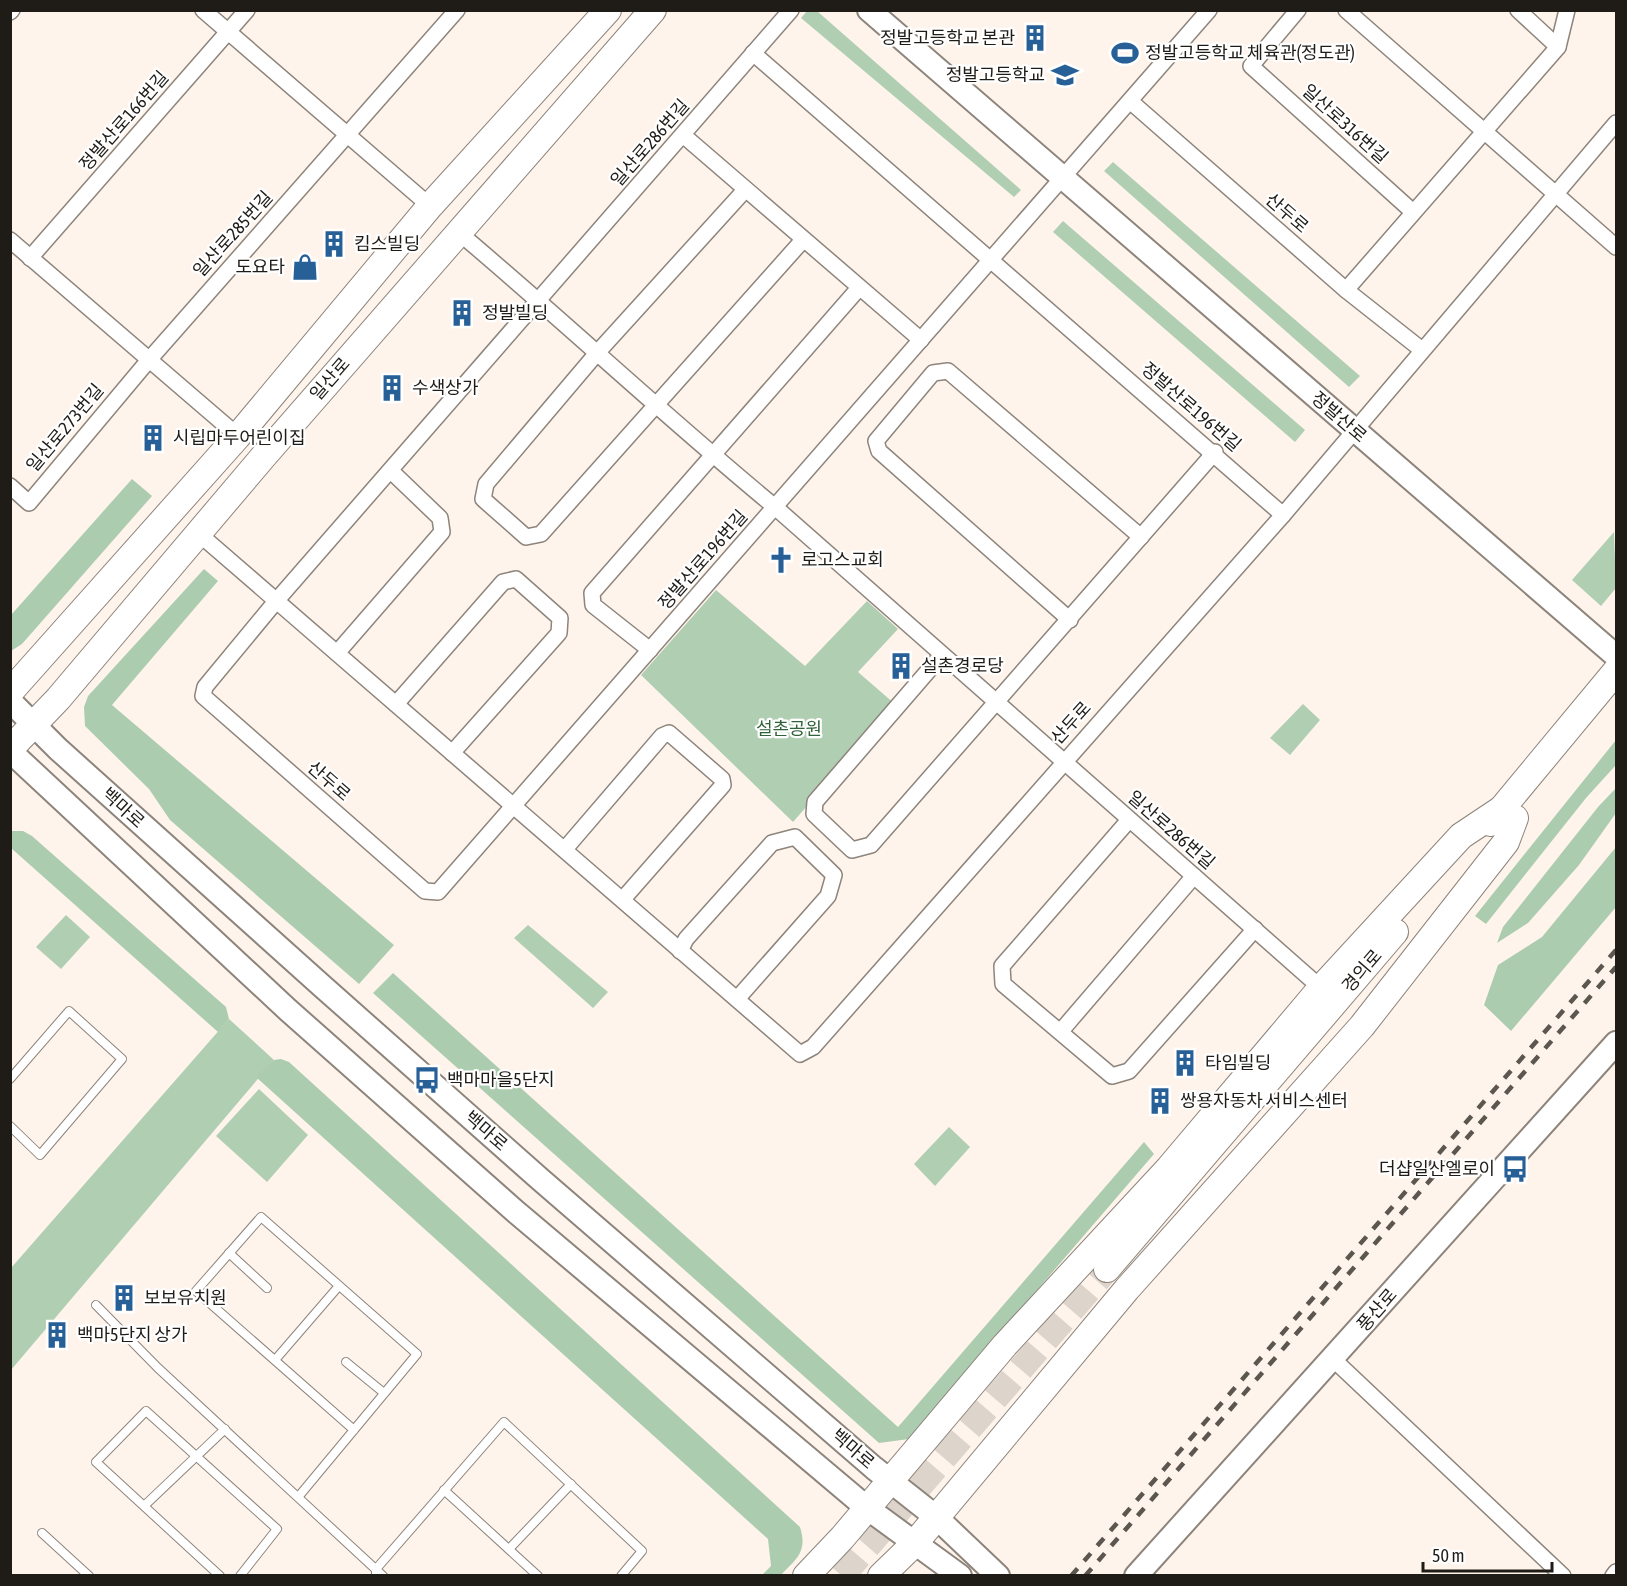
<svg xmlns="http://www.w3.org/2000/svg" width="1627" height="1586" font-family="'Asap Condensed','Noto Sans KR',sans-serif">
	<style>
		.green { fill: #b0ceb2 }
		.forest { fill: #acccaf }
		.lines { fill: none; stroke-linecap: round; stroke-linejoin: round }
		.primary-tunnel { stroke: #ddd4cb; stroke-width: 26; stroke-dasharray: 26 13; stroke-linecap: butt }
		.lane-casing { stroke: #8d847b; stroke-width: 10 }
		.street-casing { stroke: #8d847b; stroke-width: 18 }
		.secondary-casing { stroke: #8d847b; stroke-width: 26 }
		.primary-casing { stroke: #8d847b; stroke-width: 28 }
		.lane { stroke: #fff; stroke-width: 8 }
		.street { stroke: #fff; stroke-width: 15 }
		.secondary { stroke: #fff; stroke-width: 22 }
		.primary { stroke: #fff; stroke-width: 26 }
		.rail { stroke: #5b5650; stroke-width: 4.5; stroke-dasharray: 10 10; stroke-linecap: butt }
		.labels { text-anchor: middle; stroke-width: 4.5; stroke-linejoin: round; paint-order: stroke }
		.poi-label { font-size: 18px; fill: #1f1c18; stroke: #fff; text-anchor: start }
		.street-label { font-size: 18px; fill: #1f1c18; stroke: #fff }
		.park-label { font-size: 18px; fill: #32623a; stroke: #fff }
	</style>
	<rect width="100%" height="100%" fill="#fff4eb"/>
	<g class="green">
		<polygon points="807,11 817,11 1021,190 1014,197 801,18"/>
		<polygon points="1113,162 1360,376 1349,387 1104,171"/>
		<polygon points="1063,221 1305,430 1295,442 1053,232"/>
		<polygon points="1614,532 1616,588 1601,606 1572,580"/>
		<polygon points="716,590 805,666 867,601 898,629 858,672 896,705 793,822 641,675"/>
		<polygon points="1303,704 1320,720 1290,755 1270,738"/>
		<polygon points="66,915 90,937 61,969 36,947"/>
		<polygon points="528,925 608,992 593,1008 514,938"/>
		<polygon points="229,1019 274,1060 11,1370 11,1268"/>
		<polygon points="259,1089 308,1135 267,1182 216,1136"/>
		<polygon points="949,1127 970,1147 935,1186 914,1164"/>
	</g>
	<g class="forest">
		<polygon points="132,479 152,496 22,644 11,651 11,615"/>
		<polygon points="204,569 218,581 112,705 394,945 359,984 170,820 149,789 85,726 84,707 88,696"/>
		<polygon points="1616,740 1616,765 1586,798 1486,924 1475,916"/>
		<polygon points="1616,788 1616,813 1579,865 1528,923 1497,943 1503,927 1598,807"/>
		<polygon points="11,831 23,831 32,836 226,1007 229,1019 218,1032 11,848"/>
		<polygon points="1616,847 1616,907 1511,1031 1484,1005 1498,965 1542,937"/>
		<polygon points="393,973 898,1427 1144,1142 1154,1154 909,1439 879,1443 373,993"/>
		<path d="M281,1059l8,3 511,465c8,25 -4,32 -19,48h-19l9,-9 -3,-27 -512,-462 18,-17z"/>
	</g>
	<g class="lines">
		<polyline class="primary-tunnel" points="842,1576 1107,1269"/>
		<defs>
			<g id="lane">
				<polyline points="10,1079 69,1011 122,1059 40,1155 10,1126"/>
				<polyline points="229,1253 267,1288"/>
				<polyline points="96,1305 158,1368 383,1576"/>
				<polyline points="275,1360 338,1287"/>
				<polyline points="346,1362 384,1393"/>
				<polyline points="444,1490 538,1576"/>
				<polyline points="299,1496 417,1354 261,1217 196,1291 354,1430"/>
				<polyline points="145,1505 225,1429"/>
				<polyline points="42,1533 89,1576"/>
				<polyline points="509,1549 571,1484"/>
				<polyline points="220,1576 96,1462 146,1411 277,1529 240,1576"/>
				<polyline points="376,1576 376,1569 504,1422 642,1551 621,1576"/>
			</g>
			<g id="street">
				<polyline points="203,10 430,206"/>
				<polyline points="791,10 277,600 205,687 203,696 425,891 438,892 1209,10"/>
				<polyline points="1298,10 1251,66 1413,212"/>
				<polyline points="1346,10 1616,247"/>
				<polyline points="1518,10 1558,47"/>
				<polyline points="10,12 12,10"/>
				<polyline points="753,53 1283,515"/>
				<polyline points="1130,101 1346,290 1422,350"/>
				<polyline points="683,135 921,340"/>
				<polyline points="745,190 597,353 486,484 483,499 526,537 541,534 803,240"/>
				<path d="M457,231c108,91 210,187 318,276l546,481"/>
				<polyline points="10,240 238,436"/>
				<polyline points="30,258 247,10"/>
				<polyline points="1346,290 1558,47 1567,10"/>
				<polyline points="10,486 29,503 148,361 457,10"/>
				<polyline points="198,533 800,1054 813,1047 1283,515 1616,123"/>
				<polyline points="1070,620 879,451 876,441 933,373 948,371 1141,537"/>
				<polyline points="650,650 593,605 592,593 859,288"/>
				<polyline points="337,653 442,532 440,518 391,471"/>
				<polyline points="941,656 815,802 814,814 852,850 871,845 1215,452"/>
				<polyline points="396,704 503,582 516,579 560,618 559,633 452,753"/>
				<polyline points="1129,820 1002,966 1003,984 1112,1076 1129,1071 1255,929"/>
				<polyline points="565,849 662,736 669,733 722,779 723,785 623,899"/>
				<polyline points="680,951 686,939 772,843 795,837 834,875 828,896 737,999"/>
				<polyline points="1061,1031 1194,876"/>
				<polyline points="1333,1359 1563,1576"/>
				<polyline points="1613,1576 1616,1572"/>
			</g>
			<g id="secondary">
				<polyline points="869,10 1616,656"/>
				<polyline points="10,701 58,749 322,986 541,1180 874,1468 936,1517 998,1576"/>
				<polyline points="10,751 288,1010 516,1212 867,1508 960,1576"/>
				<polyline points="1136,1576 1616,1043"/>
			</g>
			<g id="primary">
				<polyline points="10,692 238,436 430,206 608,10"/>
				<polyline points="10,749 58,699 263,457 653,10"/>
				<polyline points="1490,823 1616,671"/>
				<polyline points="1107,1269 1395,932"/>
				<polyline points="806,1576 842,1538 1005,1345 1169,1168 1321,988 1461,836 1500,810"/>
				<polyline points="881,1576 915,1543 1127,1289 1362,1026 1506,842 1515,818"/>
			</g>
		</defs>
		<use href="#lane" class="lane-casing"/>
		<use href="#street" class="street-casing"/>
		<use href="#secondary" class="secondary-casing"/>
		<use href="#primary" class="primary-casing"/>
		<use href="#lane" class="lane"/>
		<use href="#street" class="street"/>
		<use href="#secondary" class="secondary"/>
		<use href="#primary" class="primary"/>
		<g class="rail">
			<polyline points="1071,1576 1616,950"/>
			<polyline points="1085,1576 1616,967"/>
		</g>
	</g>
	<defs>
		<symbol id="building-bare" viewBox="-9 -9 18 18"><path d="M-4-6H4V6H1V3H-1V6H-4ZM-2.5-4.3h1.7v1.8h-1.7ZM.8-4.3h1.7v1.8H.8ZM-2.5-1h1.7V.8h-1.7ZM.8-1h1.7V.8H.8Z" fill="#275f97" stroke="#fff" stroke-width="2.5" paint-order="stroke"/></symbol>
		<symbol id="stadium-bare" viewBox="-9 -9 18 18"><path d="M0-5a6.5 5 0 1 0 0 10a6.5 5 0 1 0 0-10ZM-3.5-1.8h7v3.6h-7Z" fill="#275f97" stroke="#fff" stroke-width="2.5" paint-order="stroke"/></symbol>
		<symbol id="school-bare" viewBox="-9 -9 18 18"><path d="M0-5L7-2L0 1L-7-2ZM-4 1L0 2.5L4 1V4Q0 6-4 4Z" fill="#275f97" stroke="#fff" stroke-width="2.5" paint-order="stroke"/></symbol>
		<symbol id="shop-bare" viewBox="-9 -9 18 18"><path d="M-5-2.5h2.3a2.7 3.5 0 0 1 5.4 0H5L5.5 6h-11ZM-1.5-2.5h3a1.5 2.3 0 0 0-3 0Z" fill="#275f97" stroke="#fff" stroke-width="2.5" paint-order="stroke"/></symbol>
		<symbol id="church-bare" viewBox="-9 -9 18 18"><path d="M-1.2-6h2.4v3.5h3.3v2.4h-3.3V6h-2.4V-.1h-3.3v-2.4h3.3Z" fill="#275f97" stroke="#fff" stroke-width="2.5" paint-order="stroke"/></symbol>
		<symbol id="bus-bare" viewBox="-9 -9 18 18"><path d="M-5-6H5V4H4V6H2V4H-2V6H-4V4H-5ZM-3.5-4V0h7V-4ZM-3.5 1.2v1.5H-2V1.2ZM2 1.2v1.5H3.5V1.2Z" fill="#275f97" stroke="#fff" stroke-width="2.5" paint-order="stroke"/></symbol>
	</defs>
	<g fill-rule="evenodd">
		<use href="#building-bare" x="1016" y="19" width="38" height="38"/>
		<use href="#stadium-bare" x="1106" y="34" width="38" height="38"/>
		<use href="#school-bare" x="1046" y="56" width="38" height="38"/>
		<use href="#building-bare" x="315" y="225" width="38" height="38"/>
		<use href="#shop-bare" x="286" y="248" width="38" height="38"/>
		<use href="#building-bare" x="443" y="294" width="38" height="38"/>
		<use href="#building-bare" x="373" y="369" width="38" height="38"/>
		<use href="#building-bare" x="134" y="419" width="38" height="38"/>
		<use href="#church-bare" x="762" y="541" width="38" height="38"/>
		<use href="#building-bare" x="882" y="647" width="38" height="38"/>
		<use href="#building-bare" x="1166" y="1044" width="38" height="38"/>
		<use href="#bus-bare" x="408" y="1061" width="38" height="38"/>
		<use href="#building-bare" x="1141" y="1082" width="38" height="38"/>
		<use href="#bus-bare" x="1496" y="1150" width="38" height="38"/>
		<use href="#building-bare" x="105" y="1279" width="38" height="38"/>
		<use href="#building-bare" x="38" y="1316" width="38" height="38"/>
	</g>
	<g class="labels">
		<g class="poi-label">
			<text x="1015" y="44" text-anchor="end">정발고등학교 본관</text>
			<text x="1145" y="59">정발고등학교 체육관(정도관)</text>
			<text x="1045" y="81" text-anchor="end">정발고등학교</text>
			<text x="354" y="250">킴스빌딩</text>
			<text x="285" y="273" text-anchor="end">도요타</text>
			<text x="482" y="319">정발빌딩</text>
			<text x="412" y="394">수색상가</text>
			<text x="173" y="444">시립마두어린이집</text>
			<text x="801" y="566">로고스교회</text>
			<text x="921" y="672">설촌경로당</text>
			<text x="1205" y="1069">타임빌딩</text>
			<text x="447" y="1086">백마마을5단지</text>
			<text x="1180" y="1107">쌍용자동차 서비스센터</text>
			<text x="1495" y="1175" text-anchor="end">더샵일산엘로이</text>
			<text x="144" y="1304">보보유치원</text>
			<text x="77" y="1341">백마5단지 상가</text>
		</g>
		<g class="street-label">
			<text transform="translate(124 121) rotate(-49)" y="6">정발산로166번길</text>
			<text transform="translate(1345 124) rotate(42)" y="6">일산로316번길</text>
			<text transform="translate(650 143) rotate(-49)" y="6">일산로286번길</text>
			<text transform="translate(1287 213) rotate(41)" y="6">산두로</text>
			<text transform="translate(233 234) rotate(-48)" y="6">일산로285번길</text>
			<text transform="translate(330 379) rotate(-49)" y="6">일산로</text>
			<text transform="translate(1191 407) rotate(41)" y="6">정발산로196번길</text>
			<text transform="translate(1339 417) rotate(41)" y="6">정발산로</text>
			<text transform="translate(65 428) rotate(-50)" y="6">일산로273번길</text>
			<text transform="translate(703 560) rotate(-49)" y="6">정발산로196번길</text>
			<text transform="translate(1071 723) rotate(-48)" y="6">산두로</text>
			<text transform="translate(329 781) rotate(41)" y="6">산두로</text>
			<text transform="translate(123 808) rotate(42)" y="6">백마로</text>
			<text transform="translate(1171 830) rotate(41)" y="6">일산로286번길</text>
			<text transform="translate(1362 971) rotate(-49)" y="6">경의로</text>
			<text transform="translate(486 1131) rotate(41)" y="6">백마로</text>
			<text transform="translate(1377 1310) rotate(-49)" y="6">풍산로</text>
			<text transform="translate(853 1449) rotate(41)" y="6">백마로</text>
		</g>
		<g class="park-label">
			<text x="789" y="735">설촌공원</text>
		</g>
	</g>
	<rect width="1627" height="1586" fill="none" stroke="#1f1c18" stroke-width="24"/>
	<path d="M1423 1562v9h129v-9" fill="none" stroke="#1f1c18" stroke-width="3"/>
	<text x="1432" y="1562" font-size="18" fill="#1f1c18" stroke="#ffffff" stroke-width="4.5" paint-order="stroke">50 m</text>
</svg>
